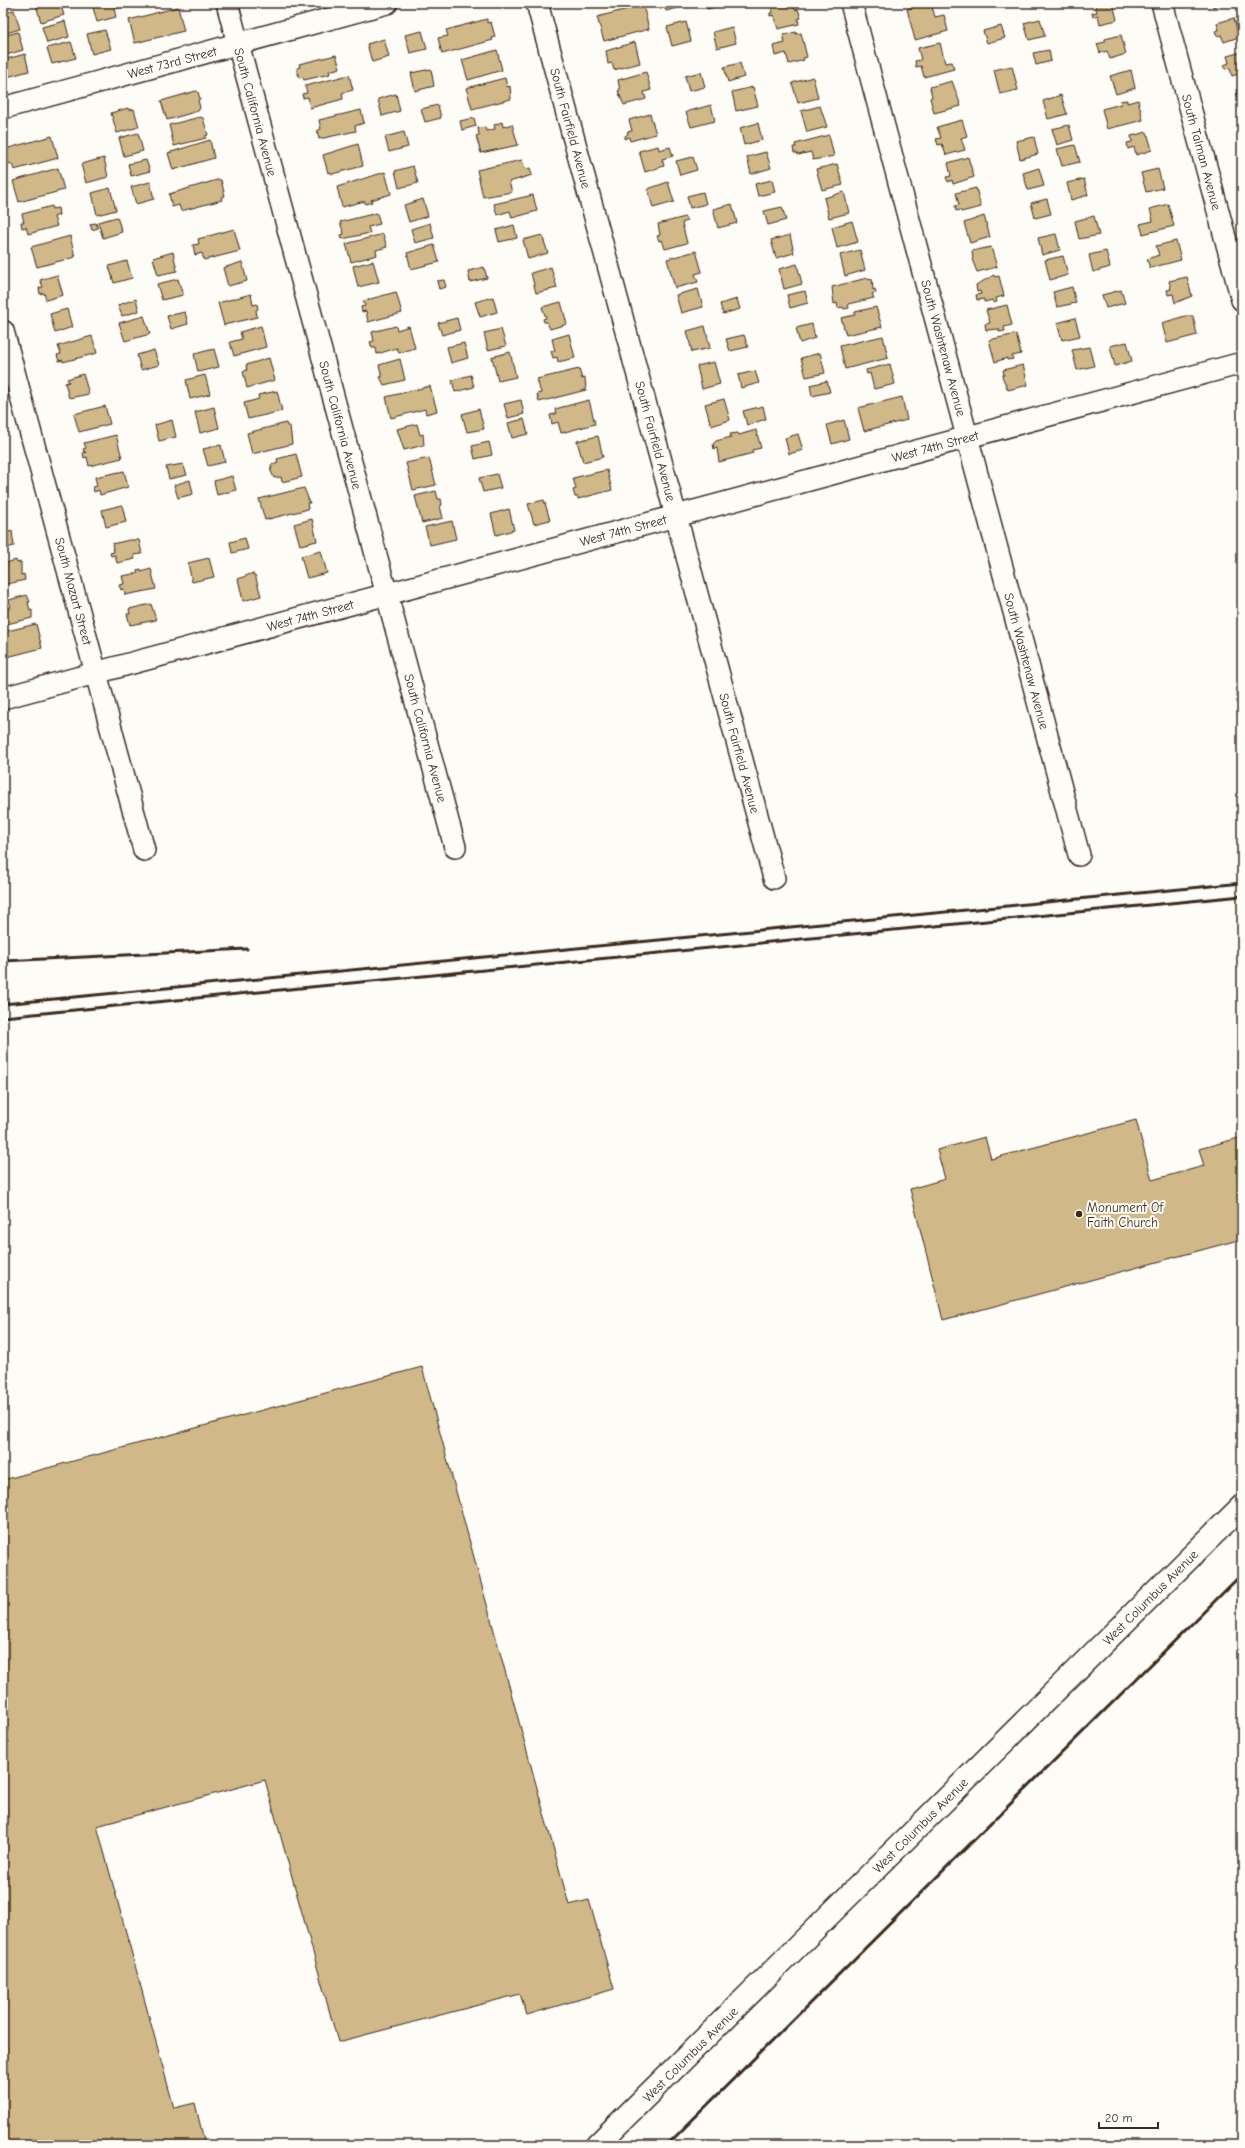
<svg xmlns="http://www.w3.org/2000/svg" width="1245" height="2148" font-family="'Comic Neue',sans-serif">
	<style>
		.building { fill: #d1b888; stroke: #3b2a1e }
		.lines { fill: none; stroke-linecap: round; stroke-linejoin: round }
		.minor-casing { stroke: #3b2a1e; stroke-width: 24 }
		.major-casing { stroke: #3b2a1e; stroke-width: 25 }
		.minor { stroke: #fdfcf7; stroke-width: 21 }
		.major { stroke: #fdfcf7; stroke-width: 22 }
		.rail { stroke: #3b2a1e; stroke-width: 3 }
		.poi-dot { fill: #3b2a1e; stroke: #fdfcf7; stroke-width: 1.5 }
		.labels { text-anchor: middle; stroke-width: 4; stroke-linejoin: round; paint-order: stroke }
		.street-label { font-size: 13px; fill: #3b2a1e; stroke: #fdfcf7 }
		.poi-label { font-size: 13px; fill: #3b2a1e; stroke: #fdfcf7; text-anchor: start }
	</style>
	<rect width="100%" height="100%" fill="#fdfcf7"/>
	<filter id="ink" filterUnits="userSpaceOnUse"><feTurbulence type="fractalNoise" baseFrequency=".025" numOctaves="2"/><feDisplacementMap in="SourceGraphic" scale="8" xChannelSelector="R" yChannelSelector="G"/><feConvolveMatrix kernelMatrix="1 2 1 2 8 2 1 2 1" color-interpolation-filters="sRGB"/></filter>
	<g filter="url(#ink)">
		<g class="building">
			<polygon points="3,3 16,3 16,5 3,8"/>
			<polygon points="44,3 60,3 64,15 41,22 36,5"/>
			<polygon points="96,3 138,3 114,9 116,17 97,22 92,4"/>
			<polygon points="664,3 681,3 682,7 666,11"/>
			<polygon points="706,3 724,3 724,5 707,9"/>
			<polygon points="793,3 795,10 798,9 801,18 798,19 799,24 778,29 774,15 770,16 770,13 772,13 771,4"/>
			<polygon points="931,3 935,17 944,15 948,31 915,40 907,9"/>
			<polygon points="976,3 992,3 977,7"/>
			<polygon points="1100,3 1113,3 1117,20 1100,24 1098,15 1093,17 1092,13 1097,12 1095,5"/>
			<polygon points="1212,3 1229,3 1213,7"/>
			<polygon points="643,5 649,29 604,41 597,17"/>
			<polygon points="178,7 184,31 135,43 129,20"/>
			<polygon points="14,10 20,29 3,34 3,13"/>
			<polygon points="1234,18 1239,37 1224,42 1221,35 1217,36 1215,31 1219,30 1217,23"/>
			<polygon points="487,19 487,23 491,22 495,37 492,38 493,40 442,54 438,38 448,36 446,30"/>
			<polygon points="1040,19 1045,36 1029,40 1024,23"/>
			<polygon points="65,21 69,37 47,43 42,27"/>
			<polygon points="686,22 691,41 672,46 667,27"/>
			<polygon points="1001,26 1005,38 987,43 983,31"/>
			<polygon points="732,27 736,43 717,48 713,32"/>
			<polygon points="105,30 111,49 92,54 87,34"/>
			<polygon points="422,31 427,49 410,53 405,35"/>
			<polygon points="18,32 23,50 3,56 3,36"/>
			<polygon points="796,32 796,34 801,33 807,57 803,58 804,60 789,64 786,53 775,56 773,46 785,43 783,35"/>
			<polygon points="1121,35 1126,54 1110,59 1107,51 1100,53 1097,44 1105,42 1105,39"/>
			<polygon points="384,39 389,57 372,62 367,44"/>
			<polygon points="71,42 76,58 52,64 47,48"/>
			<polygon points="635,42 640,63 614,70 612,63 608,64 606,51"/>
			<polygon points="940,43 945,63 952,62 954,69 924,77 921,66 916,67 915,61 921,60 918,48"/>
			<polygon points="497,50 502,70 468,80 462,60"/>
			<polygon points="1049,50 1051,61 1036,65 1033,53"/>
			<polygon points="1242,52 1242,73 1232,76 1230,68 1225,69 1224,65 1229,63 1227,56"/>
			<polygon points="25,54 29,71 3,78 3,60"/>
			<polygon points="336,55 340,68 329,71 330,74 304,80 303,77 299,78 297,68 300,67 299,64"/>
			<polygon points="740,63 744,77 728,82 724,67"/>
			<polygon points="1012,66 1018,90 1000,94 994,70"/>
			<polygon points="431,69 434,86 415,91 411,73"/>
			<polygon points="1131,70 1135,88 1116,94 1110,76"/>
			<polygon points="646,72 651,90 644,92 646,99 624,105 618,91 620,90 618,80"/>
			<polygon points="701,72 705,87 689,91 685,76"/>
			<polygon points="349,75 353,90 342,93 343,99 310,108 308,97 303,98 302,94 307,93 305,86"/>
			<polygon points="813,77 818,98 798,103 792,83"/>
			<polygon points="505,78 507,87 510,86 511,99 472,109 466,88"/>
			<polygon points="952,81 961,106 934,113 930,98 932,97 930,87"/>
			<polygon points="753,87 758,106 736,111 732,92"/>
			<polygon points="1242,88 1242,109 1240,109 1236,90"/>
			<polygon points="196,91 198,92 200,99 198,100 200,108 198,111 167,120 161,101"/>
			<polygon points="396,94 400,111 382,116 378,99"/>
			<polygon points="1061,95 1067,114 1048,119 1043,101"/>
			<polygon points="1127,100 1127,103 1138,100 1143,120 1107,129 1102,109 1121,104 1120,101"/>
			<polygon points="438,105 441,118 425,122 421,109"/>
			<polygon points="711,105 715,121 691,127 686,112"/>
			<polygon points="820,106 827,127 807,132 801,111"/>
			<polygon points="128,108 129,110 134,109 139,127 117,133 111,113"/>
			<polygon points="361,110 364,123 355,126 356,131 319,139 317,131 321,129 319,120"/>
			<polygon points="650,114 656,134 630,141 629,137 625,139 625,136 628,134 627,132 632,131 629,120"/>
			<polygon points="200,117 203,118 208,135 205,136 206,138 174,146 169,125"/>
			<polygon points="474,118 476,126 462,130 460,121"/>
			<polygon points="962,120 967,136 961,138 965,150 946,155 942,144 938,145 936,139 941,138 937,127"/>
			<polygon points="502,122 503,127 512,124 518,145 481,153 476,136 479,135 478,128 485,127 486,131 495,129 494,125"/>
			<polygon points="758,123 762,140 744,145 740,128"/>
			<polygon points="1069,125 1073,140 1057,145 1052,129"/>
			<polygon points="404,132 408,147 389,152 385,137"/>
			<polygon points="1147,132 1152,150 1136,155 1134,147 1128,149 1127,143 1132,142 1131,136"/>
			<polygon points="138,133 143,151 124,156 119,138"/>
			<polygon points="829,135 834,156 813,160 811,152 798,155 797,153 794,153 793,147 796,147 795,144"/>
			<polygon points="52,136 58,158 14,170 12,164 4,163 3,154 6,153 5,149"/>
			<polygon points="1034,137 1038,154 1020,159 1016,141"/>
			<polygon points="210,140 214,158 173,170 168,153"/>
			<polygon points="358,144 363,166 332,174 331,172 328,173 323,155"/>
			<polygon points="1075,145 1080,162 1062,166 1057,149"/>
			<polygon points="658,146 659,150 670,147 673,156 662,159 664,166 645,172 639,151"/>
			<polygon points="766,152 771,168 751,174 747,157"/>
			<polygon points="693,157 697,170 680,175 676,161"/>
			<polygon points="968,157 974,177 953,184 952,180 948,182 946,177 951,176 948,163"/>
			<polygon points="104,158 108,177 86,183 81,164"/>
			<polygon points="146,160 150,171 131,176 128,164"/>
			<polygon points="522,160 525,169 530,168 532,175 509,182 512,192 483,197 477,170"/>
			<polygon points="837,164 843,185 822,190 816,169"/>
			<polygon points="413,166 418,183 399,188 395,171"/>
			<polygon points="58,168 64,190 19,202 13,181"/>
			<polygon points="1039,168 1044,186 1028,190 1023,173"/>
			<polygon points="1158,169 1163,188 1146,192 1141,173"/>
			<polygon points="385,172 391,194 371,200 372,202 365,204 365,201 342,207 337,187"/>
			<polygon points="1084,179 1088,195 1071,200 1067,183"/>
			<polygon points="217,180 221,180 225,196 221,197 222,200 181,211 179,205 172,207 169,194"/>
			<polygon points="772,180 775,192 758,196 755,184"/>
			<polygon points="150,182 154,199 136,204 131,187"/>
			<polygon points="668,182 674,202 653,208 648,189"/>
			<polygon points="110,188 116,210 97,215 92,193"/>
			<polygon points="976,188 981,207 961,212 960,210 956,211 955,206 959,205 956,193"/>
			<polygon points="703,192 706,204 690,208 687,196"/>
			<polygon points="844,192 849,213 829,218 824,198"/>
			<polygon points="533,195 537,211 512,218 510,211 497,215 494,204"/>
			<polygon points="423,199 428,216 409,222 404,205"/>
			<polygon points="1047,199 1051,214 1035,218 1031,203"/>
			<polygon points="732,204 737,223 718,228 713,209"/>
			<polygon points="1168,204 1174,226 1143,234 1140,224 1153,221 1150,209"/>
			<polygon points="52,206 52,209 58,208 59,215 54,217 57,226 28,234 26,227 22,228 21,222 24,222 22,214"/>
			<polygon points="782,207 786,220 768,225 764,211"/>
			<polygon points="377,213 380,224 368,227 370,233 342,239 341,235 344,234 340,222"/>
			<polygon points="984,216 990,237 970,243 964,223"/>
			<polygon points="1094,216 1099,235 1079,239 1075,221"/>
			<polygon points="117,217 122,232 103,238 98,222"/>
			<polygon points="685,217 687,221 682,223 687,243 665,249 662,240 659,241 657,236 660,235 658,224"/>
			<polygon points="852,221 858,242 837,248 832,227"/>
			<polygon points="96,223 98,228 92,230 90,224"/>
			<polygon points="430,223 434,238 415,243 411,229"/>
			<polygon points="514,225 517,238 499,242 496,230"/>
			<polygon points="234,229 240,251 204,260 202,253 195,255 193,245 199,244 198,239"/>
			<polygon points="383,234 387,247 376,250 377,255 351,262 346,244"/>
			<polygon points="1056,234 1060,250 1042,255 1038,238"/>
			<polygon points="542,235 548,253 528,259 523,240"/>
			<polygon points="790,235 794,253 776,258 771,240"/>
			<polygon points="70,236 75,257 37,267 31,247"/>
			<polygon points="1176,241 1181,260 1150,268 1147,259 1159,255 1156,246"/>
			<polygon points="434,245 439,262 411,269 407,253"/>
			<polygon points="991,247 997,267 977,272 972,259 973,258 972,251"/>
			<polygon points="860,250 865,270 845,276 840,255"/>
			<polygon points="696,251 702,272 695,274 698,282 675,288 667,259"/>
			<polygon points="1106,251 1110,267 1093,272 1089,255"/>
			<polygon points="173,252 177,271 158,275 153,258"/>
			<polygon points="1063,256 1068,275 1050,280 1045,260"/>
			<polygon points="127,261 132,278 114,283 109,266"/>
			<polygon points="373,261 379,282 358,287 353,266"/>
			<polygon points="242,262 247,281 228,286 223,268"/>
			<polygon points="797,264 802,284 784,289 779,269"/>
			<polygon points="484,267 487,278 470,282 468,271"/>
			<polygon points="551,267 557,288 536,293 531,273"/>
			<polygon points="57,275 63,295 46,300 44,293 40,294 39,288 43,287 40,280"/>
			<polygon points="994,275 995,277 999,276 1004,296 996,298 997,302 993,303 993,300 984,302 984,299 977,300 976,295 981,294 980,291 977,292 976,285"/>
			<polygon points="1187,277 1192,296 1175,303 1173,294 1168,295 1167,290 1171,289 1169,281"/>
			<polygon points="867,278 872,279 873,290 875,289 876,293 872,294 874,298 848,304 849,308 844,309 843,307 838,308 837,303 834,304 832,287"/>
			<polygon points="178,279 183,295 162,300 157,284"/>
			<polygon points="444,280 446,287 439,289 437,281"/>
			<polygon points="1072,287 1076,303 1057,307 1053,292"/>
			<polygon points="698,289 703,307 681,313 676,295"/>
			<polygon points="1121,290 1125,303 1106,308 1102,295"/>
			<polygon points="805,291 808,303 790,308 787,295"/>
			<polygon points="396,292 402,313 368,322 366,311 362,312 361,307 365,306 363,301"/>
			<polygon points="251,294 253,305 257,304 258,309 256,310 257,317 224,325 218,303"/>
			<polygon points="493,297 497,312 480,317 475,302"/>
			<polygon points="136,299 139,311 122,316 118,305"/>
			<polygon points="737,299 740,309 723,314 720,304"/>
			<polygon points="561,302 567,324 550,329 547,322 544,322 543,319 546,318 542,307"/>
			<polygon points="1007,305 1012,325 1004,327 1005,331 999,332 999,329 986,330 985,324 990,323 986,310"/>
			<polygon points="876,307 882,327 846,335 841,318 855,315 855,312"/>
			<polygon points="67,309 72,327 55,333 50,314"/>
			<polygon points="185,312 188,324 171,329 167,316"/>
			<polygon points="144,316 150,334 125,341 119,323"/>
			<polygon points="1185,316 1193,316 1197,335 1167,343 1162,323"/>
			<polygon points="457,318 460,330 442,335 438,323"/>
			<polygon points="1075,318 1080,336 1062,340 1057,323"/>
			<polygon points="812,324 815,338 800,343 796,328"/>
			<polygon points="261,326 266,347 234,356 230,342 242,339 240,332"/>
			<polygon points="396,326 397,330 409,326 415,348 399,353 397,348 377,354 376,348 372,348 370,342 374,341 372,332"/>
			<polygon points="705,326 710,348 692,352 687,331"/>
			<polygon points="501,329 506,346 488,350 484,333"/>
			<polygon points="569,334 575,358 558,362 557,357 553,358 551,351 555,351 552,339"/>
			<polygon points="1016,334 1021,354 1012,356 1013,359 1007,360 1007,358 995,362 989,340"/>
			<polygon points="744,335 748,347 730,351 726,339"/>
			<polygon points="92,336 97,353 63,362 63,360 59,361 57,355 61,354 58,346"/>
			<polygon points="883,336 888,358 845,369 840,346"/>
			<polygon points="1127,342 1132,361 1115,366 1110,346"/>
			<polygon points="464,343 468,358 451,363 447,347"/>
			<polygon points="1089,347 1094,366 1077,370 1072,350"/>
			<polygon points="214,349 219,367 198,372 194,354"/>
			<polygon points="154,350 159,365 141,370 137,355"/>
			<polygon points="510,352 516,377 498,381 492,357"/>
			<polygon points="820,353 825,373 806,377 801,358"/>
			<polygon points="269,358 275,380 247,388 243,372 247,370 246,365"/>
			<polygon points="400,359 405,380 384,385 380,377 382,377 379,365"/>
			<polygon points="714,362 720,384 702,389 697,366"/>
			<polygon points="890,364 895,384 874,389 870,373 867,374 866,370"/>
			<polygon points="1023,365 1028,385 1008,390 1002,376 1004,375 1003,370"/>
			<polygon points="579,369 582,379 585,378 586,390 539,402 537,394 541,393 537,379"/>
			<polygon points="755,371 759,383 741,388 738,375"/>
			<polygon points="83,374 89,394 69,398 65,383 69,382 67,379"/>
			<polygon points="205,375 210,394 190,399 186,380"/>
			<polygon points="471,375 474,387 455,392 452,380"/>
			<polygon points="827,381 830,392 812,396 810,385"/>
			<polygon points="430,386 437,411 426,414 425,409 391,418 386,397"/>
			<polygon points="277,391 282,411 248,419 244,403 259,399 258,395"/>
			<polygon points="902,397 907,420 864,431 858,408"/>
			<polygon points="724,399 730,420 711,426 705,404"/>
			<polygon points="521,400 524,414 508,418 504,404"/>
			<polygon points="589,400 595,424 561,433 558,422 552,424 550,415 556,414 555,409"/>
			<polygon points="105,406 110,424 79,432 74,414"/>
			<polygon points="763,406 766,419 747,425 743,411"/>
			<polygon points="214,407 219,428 200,433 195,412"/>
			<polygon points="479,409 484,429 467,432 462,414"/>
			<polygon points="524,419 528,434 512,438 508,423"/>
			<polygon points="172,420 176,437 159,441 155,425"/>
			<polygon points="844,420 849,439 832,444 827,425"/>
			<polygon points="286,423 287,426 290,426 292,444 252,454 247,433"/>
			<polygon points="417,424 420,435 423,434 424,445 404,450 397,429"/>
			<polygon points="756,430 761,448 752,450 753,453 719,462 717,448 714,449 713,444 716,441 731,437 730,434 738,433 739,435"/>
			<polygon points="798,434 803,450 789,454 785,438"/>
			<polygon points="116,435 122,458 89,466 87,457 84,458 83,453 86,452 84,452 83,449 86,448 84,443"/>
			<polygon points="598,436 603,457 583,462 577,441"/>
			<polygon points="489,442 492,455 475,459 472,446"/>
			<polygon points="221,445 225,462 208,466 203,449"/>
			<polygon points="296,454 302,477 282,482 281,477 274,478 270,469 272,469 271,465 278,463 277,459"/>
			<polygon points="429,458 436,485 413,490 406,463"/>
			<polygon points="183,464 187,475 169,479 166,467"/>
			<polygon points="607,470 612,490 578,499 578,497 575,497 573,490 576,489 573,478"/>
			<polygon points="124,471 128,487 100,495 99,490 94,492 93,487 97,486 95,477"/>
			<polygon points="497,474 501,488 483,492 479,478"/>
			<polygon points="232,476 236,490 217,495 214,481"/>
			<polygon points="190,480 193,494 178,498 174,485"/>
			<polygon points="304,488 310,503 307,503 308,509 265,520 259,499"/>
			<polygon points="436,491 438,499 441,499 442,505 440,506 443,518 422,523 415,496"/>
			<polygon points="544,500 550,520 534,524 528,504"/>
			<polygon points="122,505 126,522 106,527 102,510"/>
			<polygon points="509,509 514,530 496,535 491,514"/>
			<polygon points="312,519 317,541 300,545 294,524"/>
			<polygon points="452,521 456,539 430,545 425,527"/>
			<polygon points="3,526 6,526 8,532 12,531 14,546 3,549"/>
			<polygon points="245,538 248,549 232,553 230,542"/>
			<polygon points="129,540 139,540 142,554 134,555 135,559 117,563 115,555 111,556 110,553 114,552 112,544"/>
			<polygon points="321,551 327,573 307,578 301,556"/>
			<polygon points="209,558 214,577 192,582 188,563"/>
			<polygon points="16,560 17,563 21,562 21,575 24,574 25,580 3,585 3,564"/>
			<polygon points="141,569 141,572 151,569 156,589 125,595 124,589 121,590 119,585 124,584 122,576 138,573 137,570"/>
			<polygon points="253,573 253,575 255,575 261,596 243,601 238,579"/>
			<polygon points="27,595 30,602 28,602 30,611 32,610 32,618 3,625 3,609 11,608 9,600"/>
			<polygon points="151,604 156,620 130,625 127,614 130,614 129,609"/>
			<polygon points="36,624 42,648 3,658 3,632"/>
			<polygon points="1136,1120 1152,1180 1204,1166 1199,1149 1242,1137 1242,1239 943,1320 910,1189 945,1179 937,1150 985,1137 991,1159"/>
			<polygon points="422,1367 569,1905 589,1900 614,1989 527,2015 520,1994 338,2042 265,1780 97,1826 174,2108 195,2103 205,2145 3,2145 3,1480"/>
		</g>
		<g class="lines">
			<defs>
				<g id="minor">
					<polyline points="227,3 455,847"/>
					<polyline points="537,3 774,878"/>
					<polyline points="851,3 1079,855"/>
					<polyline points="1162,3 1242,300"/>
					<polyline points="3,108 387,3"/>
					<polyline points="3,331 144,850"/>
					<polyline points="3,698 1242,363"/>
				</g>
				<polyline id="major" points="597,2145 1242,1506"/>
			</defs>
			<use href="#minor" class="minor-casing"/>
			<use href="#major" class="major-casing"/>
			<use href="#minor" class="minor"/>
			<use href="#major" class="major"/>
			<g class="rail">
				<polyline points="3,961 247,949"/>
				<polyline points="3,1004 1242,883"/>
				<polyline points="3,1017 1242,896"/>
				<polyline points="667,2145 1242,1574"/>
			</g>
		</g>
	</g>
	<circle class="poi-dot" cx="1079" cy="1214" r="4"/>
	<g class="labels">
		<g class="street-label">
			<text transform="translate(172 62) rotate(-15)" y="5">West 73rd Street</text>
			<text transform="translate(256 112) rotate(75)" y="5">South California Avenue</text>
			<text transform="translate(571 128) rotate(75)" y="5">South Fairfield Avenue</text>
			<text transform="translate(1202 152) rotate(75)" y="5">South Talman Avenue</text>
			<text transform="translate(944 348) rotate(75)" y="5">South Washtenaw Avenue</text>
			<text transform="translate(341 425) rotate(75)" y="5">South California Avenue</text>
			<text transform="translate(656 441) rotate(75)" y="5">South Fairfield Avenue</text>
			<text transform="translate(935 446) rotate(-15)" y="5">West 74th Street</text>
			<text transform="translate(623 530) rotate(-15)" y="5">West 74th Street</text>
			<text transform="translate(74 591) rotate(75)" y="5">South Mozart Street</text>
			<text transform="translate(310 615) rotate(-15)" y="5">West 74th Street</text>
			<text transform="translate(1027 661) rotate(75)" y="5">South Washtenaw Avenue</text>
			<text transform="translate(426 738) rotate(75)" y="5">South California Avenue</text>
			<text transform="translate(740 753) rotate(75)" y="5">South Fairfield Avenue</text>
			<text transform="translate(1150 1597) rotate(-45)" y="5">West Columbus Avenue</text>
			<text transform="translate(920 1825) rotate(-45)" y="5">West Columbus Avenue</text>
			<text transform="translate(690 2054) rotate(-45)" y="5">West Columbus Avenue</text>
		</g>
		<g class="poi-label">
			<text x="1087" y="1212">Monument Of<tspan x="1087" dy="15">Faith Church</tspan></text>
		</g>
	</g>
	<rect width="1245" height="2148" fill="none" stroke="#fdfcf7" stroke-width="16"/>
	<rect x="8" y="8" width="1229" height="2132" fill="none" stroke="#3b2a1e" stroke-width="1.5" filter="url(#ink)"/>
	<path d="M1099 2122v6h59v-6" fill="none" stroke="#3b2a1e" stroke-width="2"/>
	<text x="1105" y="2122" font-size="12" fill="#3b2a1e" stroke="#fdfcf7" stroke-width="3" paint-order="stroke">20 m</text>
</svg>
